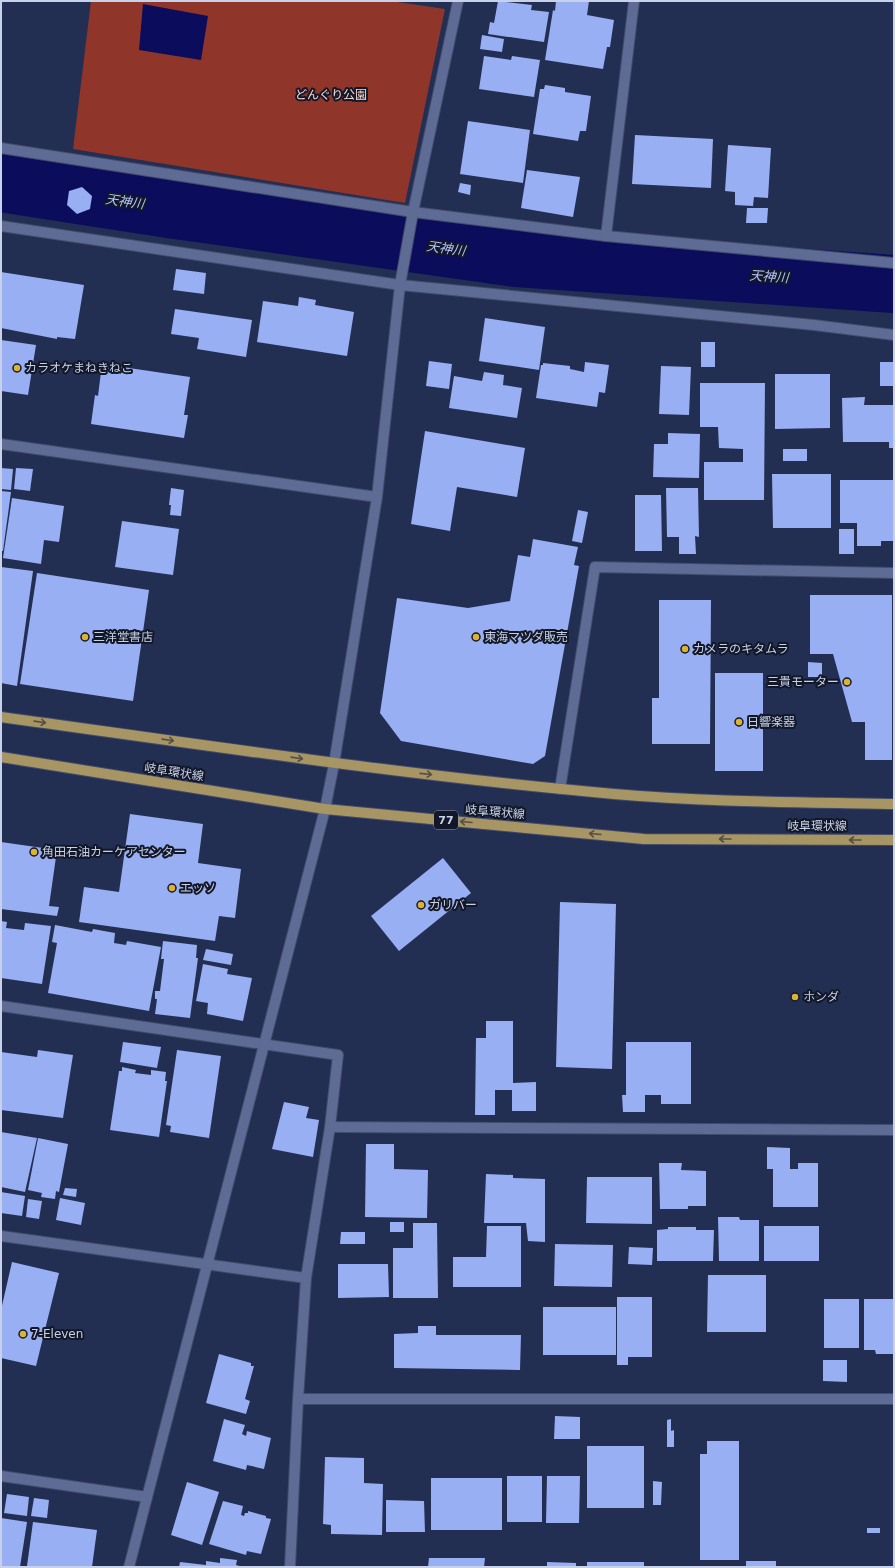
<svg xmlns="http://www.w3.org/2000/svg" width="895" height="1568" font-family="'DejaVu Sans','Noto Sans JP',sans-serif">
	<style>
		.green { fill: #90352a }
		.water { fill: #0c0c5d }
		.lines { fill: none; stroke-linecap: round; stroke-linejoin: round }
		.river { stroke: #0c0c5d; stroke-width: 58 }
		.building { fill: #98aff3 }
		.minor-casing { stroke: #414a6a; stroke-width: 12 }
		.major-casing { stroke: #414a6a; stroke-width: 12 }
		.minor { stroke: #5d6b95; stroke-width: 10 }
		.major { stroke: #a79563; stroke-width: 10 }
		.oneway { stroke: #555043 }
		.poi-dot { fill: #dbb233; stroke: #121828; stroke-width: 1.5 }
		.labels { text-anchor: middle; stroke-width: 4; stroke-linejoin: round; paint-order: stroke }
		.shield { fill: #121828; stroke: #919aaf; stroke-width: 1 }
		.shield-label { font-size: 11px; font-weight: bold; fill: #c8d1e9 }
		.park-label { font-size: 12px; fill: #fcd9d3; stroke: #121828 }
		.poi-label { font-size: 12px; fill: #c8d1e9; stroke: #121828; text-anchor: start }
		.street-label { font-size: 12px; fill: #c8d1e9; stroke: #121828 }
		.water-label { font-size: 13px; font-style: italic; fill: #b1c3fa; stroke: #121828 }
	</style>
	<rect width="100%" height="100%" fill="#232e53"/>
	<polygon class="green" points="91,1 391,1 445,9 405,203 73,149"/>
	<polygon class="water" points="143,4 208,16 201,60 139,50"/>
	<g class="lines">
		<polyline class="river" points="1,183 169,209 516,258 894,284"/>
	</g>
	<g class="building">
		<polygon points="498,1 532,5 531,10 549,12 544,42 488,34 490,22 494,23"/>
		<polygon points="556,1 589,1 587,15 614,20 610,47 607,47 603,69 545,60 553,10 555,11"/>
		<polygon points="482,35 504,39 502,52 480,49"/>
		<polygon points="484,56 511,60 512,56 540,60 534,97 479,89"/>
		<polygon points="545,85 565,88 565,92 591,96 586,131 580,131 578,141 533,134 540,89 544,89"/>
		<polygon points="468,121 530,130 523,183 460,174"/>
		<polygon points="635,135 713,139 711,188 632,184"/>
		<polygon points="728,145 771,148 768,198 754,197 753,206 735,205 735,192 725,191"/>
		<polygon points="527,170 580,177 573,217 521,208"/>
		<polygon points="460,183 471,185 470,195 458,192"/>
		<polygon points="82,187 92,196 90,209 77,214 67,205 69,191"/>
		<polygon points="747,208 768,208 767,223 746,223"/>
		<polygon points="176,269 206,273 204,294 173,290"/>
		<polygon points="1,272 84,285 75,339 57,337 57,339 1,328"/>
		<polygon points="299,297 316,300 315,305 354,312 347,356 257,342 263,301 298,306"/>
		<polygon points="175,309 252,320 246,357 197,349 199,338 171,334"/>
		<polygon points="485,318 545,327 539,370 479,361"/>
		<polygon points="1,340 36,345 28,395 1,391"/>
		<rect x="701" y="342" width="14" height="25"/>
		<polygon points="429,361 452,364 449,389 426,386"/>
		<polygon points="585,362 609,365 605,393 599,392 597,407 536,398 541,365 543,365 543,363 570,366 570,369 584,372"/>
		<rect x="880" y="362" width="14" height="24"/>
		<polygon points="102,364 190,377 184,415 188,415 184,438 91,424 95,395 98,396"/>
		<polygon points="661,366 691,367 689,415 659,414"/>
		<polygon points="484,372 504,375 503,385 522,388 517,418 449,408 454,376 482,381"/>
		<polygon points="775,374 830,374 830,428 775,429"/>
		<polygon points="700,383 765,383 764,500 704,500 704,462 743,462 743,449 719,448 718,427 700,427"/>
		<polygon points="865,397 864,405 894,405 894,448 889,448 889,442 843,442 842,398"/>
		<polygon points="425,431 525,448 517,497 457,487 450,531 411,524"/>
		<polygon points="668,433 700,434 699,478 653,477 654,444 668,444"/>
		<rect x="783" y="449" width="24" height="12"/>
		<polygon points="1,468 13,469 11,490 1,489"/>
		<polygon points="16,468 33,469 30,491 14,489"/>
		<polygon points="772,474 831,474 831,528 773,528"/>
		<polygon points="840,480 894,480 894,541 881,541 881,546 857,546 857,523 840,523"/>
		<polygon points="171,488 184,490 181,516 170,515 171,505 169,505"/>
		<polygon points="666,488 698,488 699,537 695,536 696,554 679,554 679,537 667,537"/>
		<polygon points="1,491 11,492 3,551 1,551"/>
		<polygon points="635,495 661,495 662,551 635,551"/>
		<polygon points="12,498 64,506 59,542 44,540 41,564 3,558"/>
		<polygon points="578,510 588,512 582,543 572,541"/>
		<polygon points="122,521 179,529 173,575 115,567"/>
		<rect x="839" y="529" width="15" height="25"/>
		<polygon points="533,539 578,547 574,565 579,566 545,756 533,764 401,741 380,713 397,598 468,608 510,601 518,555 530,557"/>
		<polygon points="1,567 33,571 17,686 1,683"/>
		<polygon points="37,573 149,590 133,701 20,684"/>
		<polygon points="810,595 892,595 892,760 865,760 865,722 852,722 833,654 810,654"/>
		<polygon points="659,600 711,600 710,744 652,744 652,698 659,698"/>
		<polygon points="808,662 822,663 822,677 808,677"/>
		<rect x="715" y="673" width="48" height="98"/>
		<polygon points="130,814 203,824 198,863 241,869 235,918 219,916 215,941 79,922 84,887 119,892"/>
		<polygon points="1,842 57,850 49,906 59,907 57,916 1,909"/>
		<polygon points="443,858 471,893 399,951 371,916"/>
		<polygon points="560,902 616,904 612,1069 556,1067"/>
		<polygon points="1,921 7,922 6,928 24,930 25,923 51,926 42,984 1,978"/>
		<polygon points="55,925 92,932 93,929 115,933 114,943 126,945 127,941 161,947 149,1011 48,993 57,943 52,942"/>
		<polygon points="163,941 197,945 196,958 198,958 190,1018 155,1014 157,999 155,999 155,991 160,991 164,959 161,959"/>
		<polygon points="206,949 233,954 231,965 203,960"/>
		<polygon points="203,964 228,969 227,974 252,978 243,1021 207,1014 208,1003 196,1001"/>
		<polygon points="486,1021 513,1021 513,1083 536,1082 536,1111 512,1111 512,1090 495,1090 495,1115 475,1115 476,1038 486,1038"/>
		<polygon points="123,1042 161,1047 157,1068 120,1062"/>
		<polygon points="626,1042 691,1042 691,1104 661,1104 661,1095 645,1095 645,1112 623,1112 622,1095 626,1095"/>
		<polygon points="38,1050 73,1055 63,1118 1,1110 1,1052 37,1057"/>
		<polygon points="177,1050 221,1056 209,1138 170,1132 171,1126 166,1125"/>
		<polygon points="122,1067 136,1070 135,1073 151,1075 151,1070 166,1072 165,1081 167,1081 159,1137 110,1130 119,1071 122,1071"/>
		<polygon points="284,1102 309,1107 306,1118 319,1120 313,1157 272,1149"/>
		<polygon points="1,1132 37,1138 25,1192 1,1187"/>
		<polygon points="38,1138 68,1144 59,1192 56,1191 55,1199 41,1197 42,1193 28,1190"/>
		<polygon points="366,1144 394,1144 394,1169 428,1170 427,1218 365,1217"/>
		<polygon points="767,1147 790,1148 790,1169 798,1169 798,1163 818,1163 818,1207 773,1207 773,1169 767,1169"/>
		<polygon points="659,1163 682,1163 681,1170 706,1171 706,1206 688,1206 688,1209 660,1209"/>
		<polygon points="486,1174 513,1175 513,1178 545,1179 545,1242 528,1241 526,1223 484,1223"/>
		<polygon points="587,1177 652,1177 652,1224 586,1223"/>
		<polygon points="65,1188 77,1189 76,1197 63,1195"/>
		<polygon points="1,1192 25,1196 22,1216 1,1213"/>
		<polygon points="60,1198 85,1203 81,1225 56,1220"/>
		<polygon points="28,1199 42,1201 39,1219 26,1217"/>
		<polygon points="718,1217 739,1217 740,1220 759,1220 759,1261 719,1261"/>
		<rect x="390" y="1222" width="14" height="10"/>
		<polygon points="413,1223 437,1223 438,1298 393,1298 393,1248 413,1248"/>
		<polygon points="487,1226 521,1226 521,1287 453,1287 453,1257 486,1257"/>
		<rect x="764" y="1226" width="55" height="35"/>
		<polygon points="668,1227 696,1227 696,1230 714,1230 713,1261 657,1261 657,1230 668,1229"/>
		<polygon points="341,1232 365,1232 365,1244 340,1244"/>
		<polygon points="555,1244 613,1245 612,1287 554,1286"/>
		<polygon points="629,1247 653,1248 652,1265 628,1264"/>
		<polygon points="12,1262 59,1273 36,1366 1,1358 1,1310"/>
		<polygon points="338,1264 388,1264 389,1297 338,1298"/>
		<polygon points="708,1275 766,1275 766,1332 707,1332"/>
		<polygon points="617,1297 652,1297 652,1357 628,1357 628,1365 617,1365"/>
		<rect x="824" y="1299" width="35" height="49"/>
		<polygon points="864,1299 894,1299 894,1354 876,1354 875,1350 864,1350"/>
		<rect x="543" y="1307" width="73" height="48"/>
		<polygon points="418,1326 436,1326 436,1335 521,1335 520,1370 394,1368 394,1334 418,1333"/>
		<polygon points="219,1354 251,1363 251,1366 254,1366 245,1399 250,1401 246,1414 206,1403"/>
		<polygon points="823,1360 847,1360 847,1382 823,1381"/>
		<polygon points="555,1416 580,1417 580,1439 554,1439"/>
		<polygon points="224,1419 245,1425 242,1434 246,1436 247,1431 271,1438 264,1469 247,1465 246,1470 213,1461"/>
		<polygon points="671,1419 671,1431 674,1430 674,1447 667,1447 667,1420"/>
		<polygon points="707,1441 739,1441 739,1560 700,1560 700,1454 707,1454"/>
		<rect x="587" y="1446" width="57" height="62"/>
		<polygon points="325,1457 364,1458 364,1483 383,1484 382,1535 331,1534 331,1525 323,1524"/>
		<rect x="507" y="1476" width="35" height="46"/>
		<polygon points="547,1476 580,1476 579,1523 546,1523"/>
		<rect x="431" y="1478" width="71" height="52"/>
		<polygon points="653,1481 662,1482 661,1505 653,1505"/>
		<polygon points="187,1482 219,1492 202,1545 171,1535"/>
		<polygon points="7,1494 29,1497 27,1516 4,1513"/>
		<polygon points="34,1498 49,1500 47,1518 31,1516"/>
		<polygon points="386,1500 424,1501 425,1532 386,1532"/>
		<polygon points="223,1501 243,1506 241,1515 244,1516 245,1513 248,1513 248,1511 266,1516 266,1518 271,1519 261,1554 247,1551 246,1555 209,1544"/>
		<polygon points="1,1518 27,1522 20,1567 1,1567"/>
		<polygon points="33,1522 97,1530 92,1567 27,1566"/>
		<rect x="867" y="1528" width="13" height="5"/>
		<polygon points="220,1558 237,1560 236,1565 243,1567 179,1567 180,1562 206,1565 206,1561 220,1563"/>
		<polygon points="429,1558 485,1558 484,1567 428,1567"/>
		<rect x="746" y="1561" width="30" height="6"/>
		<polygon points="547,1562 576,1563 576,1567 547,1567"/>
		<rect x="587" y="1562" width="57" height="5"/>
	</g>
	<g class="lines">
		<defs>
			<g id="minor">
				<polyline points="1,148 413,212 606,236 634,1"/>
				<polyline points="1,226 400,285 814,325 894,335"/>
				<polyline points="606,236 894,263"/>
				<polyline points="1,444 377,497"/>
				<polyline points="560,789 595,567 894,573"/>
				<polyline points="1,1006 338,1055 330,1127 306,1278 298,1399 290,1567"/>
				<polyline points="330,1127 894,1130"/>
				<polyline points="1,1236 306,1278"/>
				<polyline points="298,1399 894,1399"/>
				<polyline points="1,1476 147,1497"/>
				<polyline points="129,1567 325,809 334,764 377,497 400,285 413,212 458,1"/>
			</g>
			<g id="major">
				<path d="M1,717c204,28 408,59 613,77 93,8 187,8 280,10"/>
				<polyline points="1,757 325,809 526,828 644,839 894,840"/>
			</g>
		</defs>
		<use href="#minor" class="minor-casing"/>
		<use href="#major" class="major-casing"/>
		<use href="#minor" class="minor"/>
		<use href="#major" class="major"/>
	</g>
	<defs><path id="oneway-shaft" d="M-6 0H5M1.5-3L5.5 0L1.5 3" fill="none" stroke-width="1.6" stroke-linecap="round" stroke-linejoin="round"/></defs>
	<g class="oneway">
		<use href="#oneway-shaft" transform="translate(40 722) rotate(8)"/>
		<use href="#oneway-shaft" transform="translate(168 740) rotate(8)"/>
		<use href="#oneway-shaft" transform="translate(297 758) rotate(8)"/>
		<use href="#oneway-shaft" transform="translate(426 774) rotate(6)"/>
		<use href="#oneway-shaft" transform="translate(466 822) rotate(-175)"/>
		<use href="#oneway-shaft" transform="translate(595 834) rotate(-175)"/>
		<use href="#oneway-shaft" transform="translate(725 839) rotate(-180)"/>
		<use href="#oneway-shaft" transform="translate(855 840) rotate(-180)"/>
	</g>
	<g class="poi-dot">
		<circle cx="17" cy="368" r="4"/>
		<circle cx="85" cy="637" r="4"/>
		<circle cx="476" cy="637" r="4"/>
		<circle cx="685" cy="649" r="4"/>
		<circle cx="847" cy="682" r="4"/>
		<circle cx="739" cy="722" r="4"/>
		<circle cx="34" cy="852" r="4"/>
		<circle cx="172" cy="888" r="4"/>
		<circle cx="421" cy="905" r="4"/>
		<circle cx="795" cy="997" r="4"/>
		<circle cx="23" cy="1334" r="4"/>
	</g>
	<g class="labels">
		<rect class="shield" x="434" y="811" width="24" height="18" rx="3"/>
		<g class="shield-label">
			<text x="446" y="824">77</text>
		</g>
		<g class="park-label">
			<text x="331" y="99">どんぐり公園</text>
		</g>
		<g class="poi-label">
			<text x="25" y="372">カラオケまねきねこ</text>
			<text x="93" y="641">三洋堂書店</text>
			<text x="484" y="641">東海マツダ販売</text>
			<text x="693" y="653">カメラのキタムラ</text>
			<text x="839" y="686" text-anchor="end">三貴モーター</text>
			<text x="747" y="726">日響楽器</text>
			<text x="42" y="856">角田石油カーケアセンター</text>
			<text x="180" y="892">エッソ</text>
			<text x="429" y="909">ガリバー</text>
			<text x="803" y="1001">ホンダ</text>
			<text x="31" y="1338">7-Eleven</text>
		</g>
		<g class="street-label">
			<text transform="translate(174 772) rotate(9)" y="4">岐阜環状線</text>
			<text transform="translate(495 812) rotate(5)" y="4">岐阜環状線</text>
			<text x="817" y="830">岐阜環状線</text>
		</g>
		<g class="water-label">
			<text transform="translate(125 201) rotate(8)" y="5">天神川</text>
			<text transform="translate(446 248) rotate(8)" y="5">天神川</text>
			<text transform="translate(769 276) rotate(4)" y="5">天神川</text>
		</g>
	</g>
	<rect width="895" height="1568" fill="none" stroke="#c8d1e9" stroke-width="4"/>
</svg>
